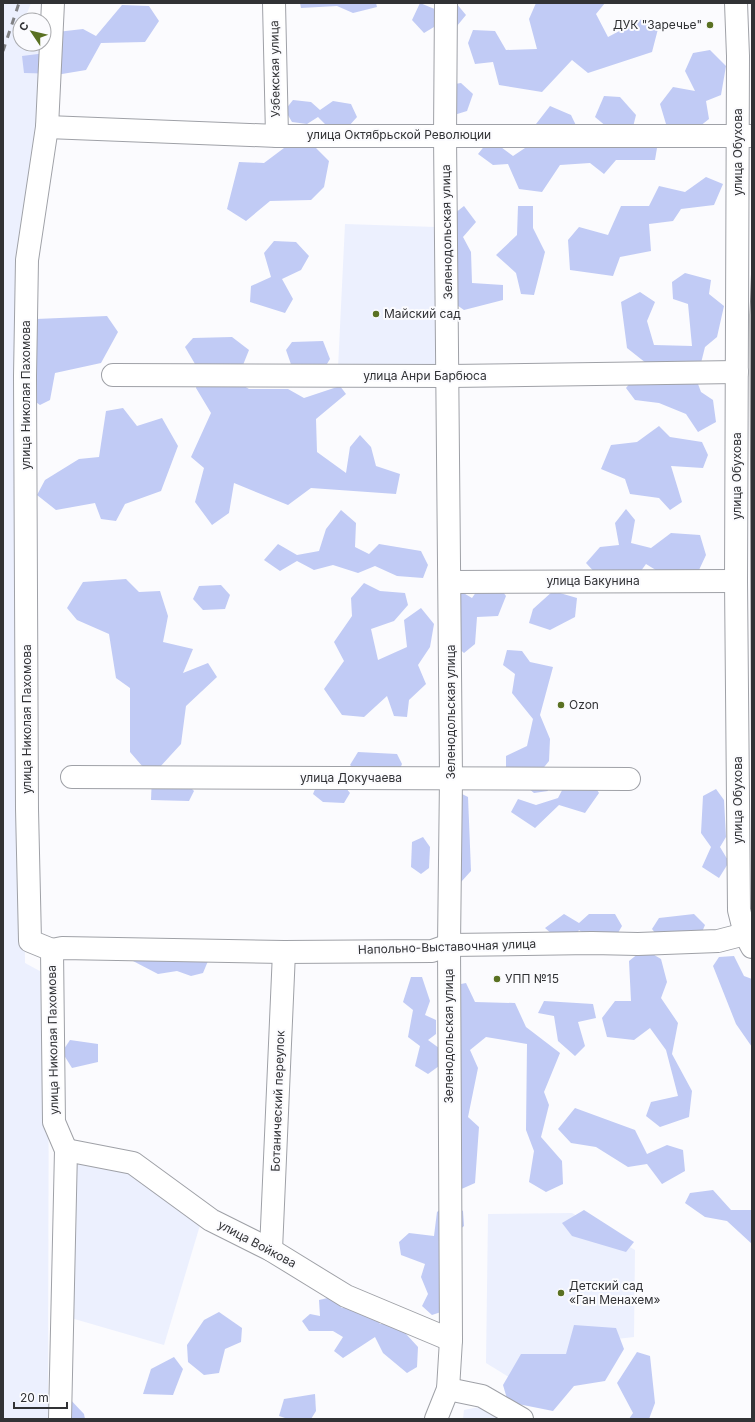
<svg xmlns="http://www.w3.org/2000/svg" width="755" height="1422" font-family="Inter,sans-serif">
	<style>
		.built { fill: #ecf0fe }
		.green { fill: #c1cbf5 }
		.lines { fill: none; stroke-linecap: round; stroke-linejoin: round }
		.minor-casing { stroke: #9fa1a7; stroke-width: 24 }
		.minor { stroke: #fff; stroke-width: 22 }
		.tram { stroke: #818285; stroke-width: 1 }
		.rail { stroke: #818285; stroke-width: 3; stroke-dasharray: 7 7; stroke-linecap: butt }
		.poi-dot { fill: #5a7122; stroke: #fbfbfe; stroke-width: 1.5 }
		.labels { text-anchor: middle; stroke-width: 4; stroke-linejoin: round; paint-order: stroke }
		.poi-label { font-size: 12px; fill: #313235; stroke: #fbfbfe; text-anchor: start }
		.street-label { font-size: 12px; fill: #313235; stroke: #fbfbfe }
	</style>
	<rect width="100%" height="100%" fill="#fbfbfe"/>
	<g class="built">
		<polygon points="3,3 31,3 26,16 44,19 20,20 20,44 42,44 22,606 25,963 49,976 48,1419 3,1419"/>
		<polygon points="345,224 436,227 436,370 338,368"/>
		<polygon points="74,1158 122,1165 201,1222 164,1345 71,1318"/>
		<polygon points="572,1213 635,1250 634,1337 591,1342 549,1402 486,1363 488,1214"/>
		<polygon points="479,1407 500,1419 463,1419 464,1410"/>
	</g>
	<g class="green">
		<polygon points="300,3 376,3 377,7 353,13 337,6 301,8"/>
		<polygon points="420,3 437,10 456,3 466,15 452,32 439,24 424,33 412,20"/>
		<polygon points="536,3 605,3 596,14 608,37 642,19 658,29 652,52 588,73 572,60 542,92 499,85 493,62 475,64 468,43 473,30 495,31 506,50 537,49 529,19"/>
		<polygon points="122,5 149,6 159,21 145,42 101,43 86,70 62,74 24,73 22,56 46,53 57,32 83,29 96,36"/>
		<polygon points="710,50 726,66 721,95 706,101 709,119 690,134 666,124 660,104 673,87 695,91 685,71 693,53"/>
		<polygon points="461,83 473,94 467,111 454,115 442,86"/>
		<polygon points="604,96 620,97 636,115 632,131 613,132 595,117"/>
		<polygon points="293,100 311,102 320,110 333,101 351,104 357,117 348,127 327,126 318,117 307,124 292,122 285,110"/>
		<polygon points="550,106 571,115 582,138 601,138 613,148 657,148 655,160 616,160 604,174 590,163 560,165 542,192 519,189 508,164 493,165 478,154 490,139 513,156 534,142 536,124"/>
		<polygon points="288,145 316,148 329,161 324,187 311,200 270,201 246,221 227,209 239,162 264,163"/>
		<polygon points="706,177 723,184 714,205 681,209 673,221 649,224 651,251 620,257 613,276 570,270 568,240 579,227 608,235 621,206 649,206 659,186 685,192"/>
		<polygon points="464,206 476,222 463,237 471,252 472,283 503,285 503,300 464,310 451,301 450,217"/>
		<polygon points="518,206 533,206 533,228 545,252 534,295 521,294 516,273 496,255 517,235"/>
		<polygon points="274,241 296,242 309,256 301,270 282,279 293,299 285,313 250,302 251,286 271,277 264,253"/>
		<polygon points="685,273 711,280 709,294 724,306 717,337 705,347 700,367 651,367 627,348 621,302 640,292 655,302 647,321 654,345 692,346 688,304 673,299 672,282"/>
		<polygon points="107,316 118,332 101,363 55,373 50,400 40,405 33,400 36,319"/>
		<polygon points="232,337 249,350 243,365 195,364 185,347 193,338"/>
		<polygon points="323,341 330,359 322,372 293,370 286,350 292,342"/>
		<polygon points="636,376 695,376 701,392 713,400 716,422 698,432 686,414 659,403 635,400 626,388"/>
		<polygon points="229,377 249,389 288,389 304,398 340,386 346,394 316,419 317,452 346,473 350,447 360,435 371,447 376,466 400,474 396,494 311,488 288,505 234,483 229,513 212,525 195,502 204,468 191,457 211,413 196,388 198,378"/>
		<polygon points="123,408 137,426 162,418 178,446 161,491 125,504 116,521 101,519 95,503 56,510 37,495 45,480 79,459 99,457 106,411"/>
		<polygon points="659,426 670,437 702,442 708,455 703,468 671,466 682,502 670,510 659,498 630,494 625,479 601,469 611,445 637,442"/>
		<polygon points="626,509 635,520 631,543 651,548 671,533 700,535 706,555 699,570 659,572 646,564 638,575 598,576 586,563 600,547 619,545 615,523"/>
		<polygon points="341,510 356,523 355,547 369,554 379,544 421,551 428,565 423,578 397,576 375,566 358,573 333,565 314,570 297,561 280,571 264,560 278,544 297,555 319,551 326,529"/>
		<polygon points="126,579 139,592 160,591 168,616 163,642 193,649 183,673 208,663 217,677 186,706 181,744 159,768 143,767 130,752 130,688 116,678 109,634 77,620 67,608 83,582"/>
		<polygon points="364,583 380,591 405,593 408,605 394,621 371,629 378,660 407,647 404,620 421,608 434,624 430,647 418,665 426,684 409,700 407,717 394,716 387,696 364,717 342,715 324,689 344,661 334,642 352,616 351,598"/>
		<polygon points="221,585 230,595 225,609 203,610 193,599 199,586"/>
		<polygon points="481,585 498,585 506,596 498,616 477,617 475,644 464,653 456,646 460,591 472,598"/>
		<polygon points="553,591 577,598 575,617 550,630 529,623 533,609"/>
		<polygon points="507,650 522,651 530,662 553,667 540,715 550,739 549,761 541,771 548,791 534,793 506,770 506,756 527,746 533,719 512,693 515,674 503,665"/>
		<polygon points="358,752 397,754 402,764 397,776 361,775 350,765"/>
		<polygon points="177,774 194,791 189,801 151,800 152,775"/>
		<polygon points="570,775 588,776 599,793 585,813 559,805 535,828 511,812 518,799 536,805 558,798"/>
		<polygon points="318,782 342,783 350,793 344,803 323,802 313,794"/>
		<polygon points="716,789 724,800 726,837 720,847 729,862 719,878 702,867 711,847 701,833 703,796"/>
		<polygon points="456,791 468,797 471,871 461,882 453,876"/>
		<polygon points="423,837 430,847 429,868 421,874 411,867 412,842"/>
		<polygon points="564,914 579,923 589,914 615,914 622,926 615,938 590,938 579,930 573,941 559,940 545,928"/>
		<polygon points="694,914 705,925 699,939 660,939 652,929 659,918"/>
		<polygon points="644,949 661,959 667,982 661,998 678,1023 672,1054 692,1091 689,1117 660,1127 646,1116 651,1102 678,1096 666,1050 650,1028 634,1040 607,1037 602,1018 615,1001 631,1001 629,961"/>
		<polygon points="143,951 208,961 203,973 191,976 177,971 158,974 133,961"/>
		<polygon points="734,956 744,976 752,979 752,1047 736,1024 713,966 719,957"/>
		<polygon points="411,977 422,977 430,1001 425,1015 436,1020 436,1034 428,1040 439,1048 439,1066 428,1074 415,1066 420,1046 408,1037 413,1010 403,1002"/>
		<polygon points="466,983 475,1002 515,1003 526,1027 560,1053 544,1092 549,1105 541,1137 562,1161 563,1184 546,1192 529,1182 534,1151 526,1130 527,1044 486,1037 470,1050 478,1068 468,1117 479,1127 475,1183 457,1191 456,985"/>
		<polygon points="544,1001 593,1004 596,1018 578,1022 585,1046 575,1056 558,1041 554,1016 538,1013"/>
		<polygon points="70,1040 98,1044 98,1062 72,1068 62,1052"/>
		<polygon points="575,1108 635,1130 647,1154 667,1145 683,1150 685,1171 662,1184 647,1164 628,1167 596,1147 571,1143 558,1129"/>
		<polygon points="713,1190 731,1210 752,1210 752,1244 727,1221 705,1217 685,1203 690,1193"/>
		<polygon points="448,1203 463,1211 464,1226 449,1238 441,1312 432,1315 422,1306 428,1294 421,1277 425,1264 401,1255 399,1242 409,1233 434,1236 437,1212"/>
		<polygon points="584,1210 634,1242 626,1252 572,1236 562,1223"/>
		<polygon points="332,1297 342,1308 354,1304 374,1313 380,1324 396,1323 418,1347 417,1367 407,1373 383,1353 375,1337 343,1358 334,1351 343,1337 333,1331 309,1331 302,1321 310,1314 320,1316 319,1300"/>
		<polygon points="219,1312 242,1328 241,1342 225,1349 219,1373 204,1375 188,1362 187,1345 204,1320"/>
		<polygon points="574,1325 616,1328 624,1349 605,1381 574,1386 553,1411 508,1402 503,1385 521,1354 566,1354"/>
		<polygon points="637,1352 650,1356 655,1403 649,1419 629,1419 633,1413 617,1383"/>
		<polygon points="174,1357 183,1369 173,1395 143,1394 151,1369"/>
		<polygon points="315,1394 316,1411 311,1419 288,1419 279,1416 284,1399"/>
		<polygon points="67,1396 84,1414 85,1419 56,1419"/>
	</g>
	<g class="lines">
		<defs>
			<g id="minor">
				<polyline points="53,3 47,127 27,260 25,376 27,809 30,941 52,950 54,1122 66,1150 60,1419"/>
				<polyline points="274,3 277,136"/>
				<polyline points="736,3 738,56 736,581 739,910 745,934 752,947"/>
				<polyline points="47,127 277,136 752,136"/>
				<polyline points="113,375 449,376 737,372"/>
				<polyline points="450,582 736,581"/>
				<polyline points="72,777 629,779"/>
				<polyline points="52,950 62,948 284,952 432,951 449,945 592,943 638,944 718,941 745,934"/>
				<polyline points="66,1150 133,1163 211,1220 271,1250 346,1296 451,1340"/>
				<polyline points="271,1250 284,952"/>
				<polyline points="448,1389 482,1396 522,1419"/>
				<polyline points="436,1419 448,1389 451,1340 449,945 451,778 445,135 446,3"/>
			</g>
		</defs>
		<use href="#minor" class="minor-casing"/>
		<use href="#minor" class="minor"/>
		<polyline class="tram" points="752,261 750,315 752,898"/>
		<polyline class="rail" points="3,51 19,3"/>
	</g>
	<g class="poi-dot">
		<circle cx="710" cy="25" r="4"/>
		<circle cx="376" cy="314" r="4"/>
		<circle cx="561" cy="705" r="4"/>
		<circle cx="497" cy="979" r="4"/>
		<circle cx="561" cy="1293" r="4"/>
	</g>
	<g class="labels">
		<g class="poi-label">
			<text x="702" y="29" text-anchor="end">ДУК "Заречье"</text>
			<text x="384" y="318">Майский сад</text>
			<text x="569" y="709">Ozon</text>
			<text x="505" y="983">УПП №15</text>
			<text x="569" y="1290">Детский сад<tspan x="569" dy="14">«Ган Менахем»</tspan></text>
		</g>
		<g class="street-label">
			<text transform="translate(275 69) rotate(-91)" y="4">Узбекская улица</text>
			<text x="399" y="139">улица Октябрьской Революции</text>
			<text transform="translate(738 152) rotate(-90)" y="4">улица Обухова</text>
			<text transform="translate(447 232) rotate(-91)" y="4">Зеленодольская улица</text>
			<text x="425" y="380">улица Анри Барбюса</text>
			<text transform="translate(26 395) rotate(-90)" y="4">улица Николая Пахомова</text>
			<text transform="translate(737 476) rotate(-90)" y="4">улица Обухова</text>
			<text x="593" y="585">улица Бакунина</text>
			<text transform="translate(451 712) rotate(-90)" y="4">Зеленодольская улица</text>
			<text transform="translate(27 719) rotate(-90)" y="4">улица Николая Пахомова</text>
			<text x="351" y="782">улица Докучаева</text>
			<text transform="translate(738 800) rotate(-90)" y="4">улица Обухова</text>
			<text transform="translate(447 947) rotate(-2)" y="4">Напольно-Выставочная улица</text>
			<text transform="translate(449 1036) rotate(-90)" y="4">Зеленодольская улица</text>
			<text transform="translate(53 1040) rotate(-91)" y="4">улица Николая Пахомова</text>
			<text transform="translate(278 1101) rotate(-88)" y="4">Ботанический переулок</text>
			<text transform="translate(257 1244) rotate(28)" y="4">улица Войкова</text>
		</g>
	</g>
	<rect width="755" height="1422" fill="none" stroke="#313235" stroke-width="8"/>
	<g transform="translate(32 32) rotate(305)"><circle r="19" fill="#fbfbfe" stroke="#aaabae"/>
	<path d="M0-3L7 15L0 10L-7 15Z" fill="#5a7122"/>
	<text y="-6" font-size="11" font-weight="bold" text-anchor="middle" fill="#313235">С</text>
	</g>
	<path d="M14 1402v6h53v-6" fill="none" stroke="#313235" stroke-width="2"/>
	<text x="20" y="1402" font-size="12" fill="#313235" stroke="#fbfbfe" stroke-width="3" paint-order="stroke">20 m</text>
</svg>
